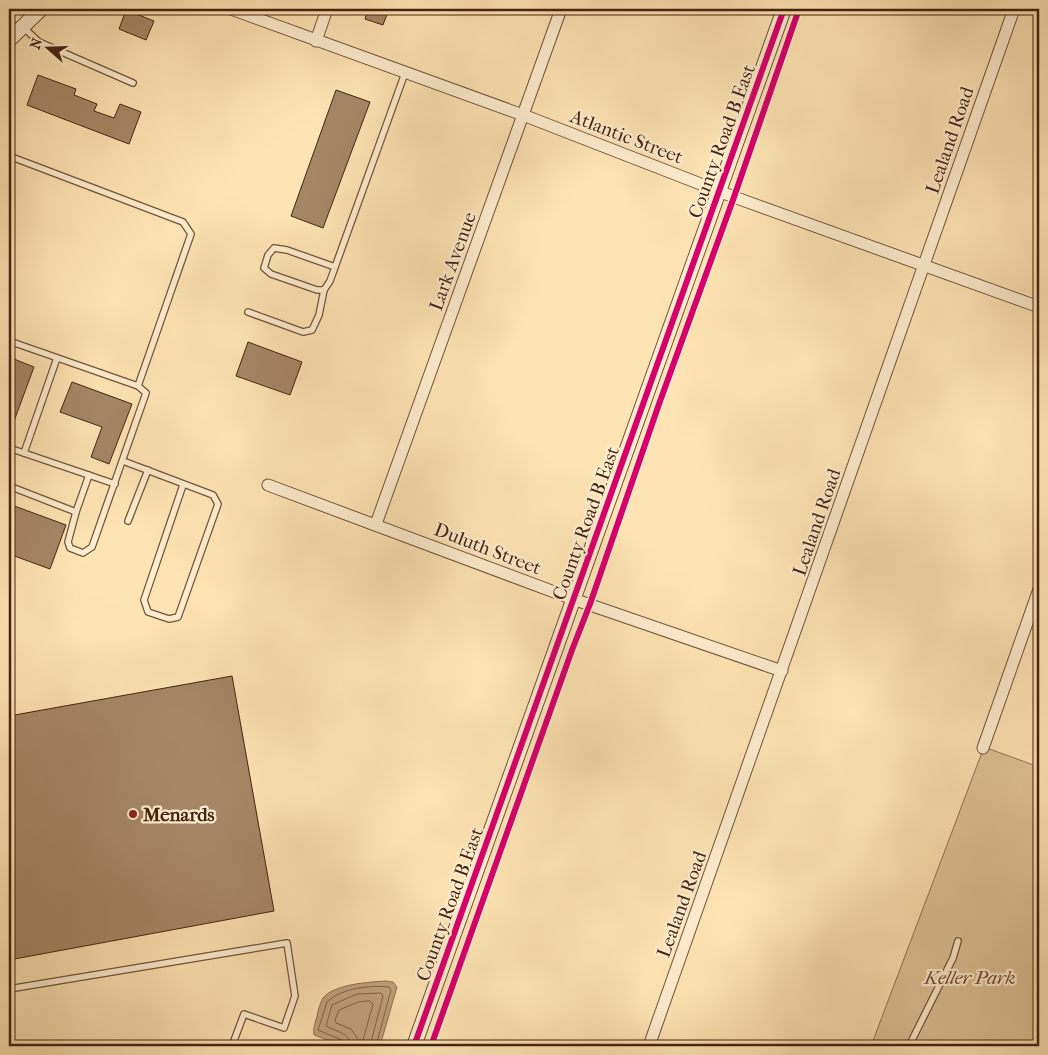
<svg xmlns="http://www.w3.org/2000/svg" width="1048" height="1055" font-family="'IM FELL French Canon',serif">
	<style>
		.green { fill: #dec398; stroke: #917354 }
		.water { fill: #bfa27d; stroke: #8e6f52 }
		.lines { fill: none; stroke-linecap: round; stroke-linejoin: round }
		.shore { stroke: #826247; stroke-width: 1 }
		.building { fill: #a58766; stroke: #442311 }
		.service-casing { stroke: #72533a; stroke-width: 8 }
		.minor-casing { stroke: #72533a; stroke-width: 13 }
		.tertiary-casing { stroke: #72533a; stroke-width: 16 }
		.service { stroke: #feedce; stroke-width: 5.5 }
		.minor { stroke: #feedce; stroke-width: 11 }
		.tertiary { stroke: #feedce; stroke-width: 14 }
		.cycleway-casing { stroke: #feedce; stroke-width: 9 }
		.cycleway { stroke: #d6006c; stroke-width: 6 }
		.poi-dot { fill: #8f2418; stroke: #feedce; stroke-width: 2 }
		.labels { text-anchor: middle; stroke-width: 4.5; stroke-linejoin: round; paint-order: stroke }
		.street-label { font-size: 19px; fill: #442311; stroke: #feedce }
		.poi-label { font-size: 19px; font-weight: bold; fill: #442311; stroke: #feedce; text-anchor: start }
		.park-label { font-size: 19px; font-style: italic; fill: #6a4b33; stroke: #feedce }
	</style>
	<rect width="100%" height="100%" fill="#fee4b4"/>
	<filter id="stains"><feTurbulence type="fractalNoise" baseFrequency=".004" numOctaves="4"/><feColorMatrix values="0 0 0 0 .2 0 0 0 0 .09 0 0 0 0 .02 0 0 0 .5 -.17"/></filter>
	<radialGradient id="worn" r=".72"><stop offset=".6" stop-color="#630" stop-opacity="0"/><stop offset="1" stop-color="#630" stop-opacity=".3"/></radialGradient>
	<polygon class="green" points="984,747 1039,767 1039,1046 871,1046"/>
	<path class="water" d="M386,981l7,1 4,5 -17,59h-37l-29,-11c-1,-7 1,-12 3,-19 1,-6 3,-13 6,-18 11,-14 47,-16 63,-17z"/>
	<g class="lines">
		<g class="shore">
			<polygon points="370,1001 373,1004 363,1040 360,1042 351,1029 336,1023 335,1020 339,1010 358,1002"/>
			<path d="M345,1046l-3,-6 -24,-10 9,-28c14,-14 44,-17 62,-15l2,3 -15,56"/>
			<path d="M351,1046c-1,-14 -15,-14 -25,-20l6,-21 25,-11 24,-1 2,3 -13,50"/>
		</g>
	</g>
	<g class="building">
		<polygon points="368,9 389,9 383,25 365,19"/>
		<polygon points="126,10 154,21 146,40 119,29"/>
		<polygon points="38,75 76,89 74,95 97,104 94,111 114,118 120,104 141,112 129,144 27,105"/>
		<polygon points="336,90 370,102 323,228 291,216"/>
		<polygon points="248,342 302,362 290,395 236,376"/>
		<polygon points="9,357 34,367 10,432 9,432"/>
		<polygon points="72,382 132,404 109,464 91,457 102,427 60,412"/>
		<polygon points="9,504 66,525 50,569 9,554"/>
		<polygon points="232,676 274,911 9,960 9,716"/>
	</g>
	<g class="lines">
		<defs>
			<g id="service">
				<polyline points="23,27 39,42 133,83"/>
				<polyline points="9,156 183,222 191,234 138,386"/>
				<polyline points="335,267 287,250 274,248 268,255 264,268 271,274 317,290 324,290 330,281 405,73"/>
				<polyline points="248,312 303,332 312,330 319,315 324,290"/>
				<polyline points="9,341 138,386 146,393 92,547 83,553 70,548 68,542 76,512 9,486"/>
				<polyline points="9,448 115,484"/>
				<polyline points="24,453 57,358"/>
				<polyline points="123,461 213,495 218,504 178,617 169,619 148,612 144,600 183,485"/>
				<polyline points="76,512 89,475"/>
				<polyline points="128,521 148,470"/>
				<polyline points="9,989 287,943 295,996 284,1028 244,1014 232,1046"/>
				<polyline points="909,1046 953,958 958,941"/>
			</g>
			<g id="minor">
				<polyline points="231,9 523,115 734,197 1039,307"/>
				<polyline points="316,41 327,9"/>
				<polyline points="268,485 573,599 782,671"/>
				<polyline points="376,524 561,9"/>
				<polyline points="983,748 1039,589"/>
				<polyline points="649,1046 1014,9"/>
			</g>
			<g id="tertiary">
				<polyline points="9,40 41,9"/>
				<polyline points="414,1046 784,9"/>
			</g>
		</defs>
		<use href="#service" class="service-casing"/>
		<use href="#minor" class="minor-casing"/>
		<use href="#tertiary" class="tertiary-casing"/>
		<use href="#service" class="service"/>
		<use href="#minor" class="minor"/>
		<use href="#tertiary" class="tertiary"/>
		<defs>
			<g id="cycleway">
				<polyline points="414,1046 784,9"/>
				<polyline points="431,1046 572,650 590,604 659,404 734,197 799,9"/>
			</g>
		</defs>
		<use href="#cycleway" class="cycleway-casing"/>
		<use href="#cycleway" class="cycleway"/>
	</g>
	<circle class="poi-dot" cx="133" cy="814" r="5"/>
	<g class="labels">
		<g class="street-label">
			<text transform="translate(627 136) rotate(21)" y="7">Atlantic Street</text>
			<text transform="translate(949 140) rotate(-71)" y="7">Lealand Road</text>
			<text transform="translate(721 141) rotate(-70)" y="7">County Road B East</text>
			<text transform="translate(452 261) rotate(-70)" y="7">Lark Avenue</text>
			<text transform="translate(816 522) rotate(-71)" y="7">Lealand Road</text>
			<text transform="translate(585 523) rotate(-70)" y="7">County Road B East</text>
			<text transform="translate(488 548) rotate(21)" y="7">Duluth Street</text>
			<text transform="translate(449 904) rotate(-70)" y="7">County Road B East</text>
			<text transform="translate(681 904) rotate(-70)" y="7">Lealand Road</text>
		</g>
		<g class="poi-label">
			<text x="143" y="821">Menards</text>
		</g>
		<g class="park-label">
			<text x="970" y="984">Keller Park</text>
		</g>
	</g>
	<rect width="1048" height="1055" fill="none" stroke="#fee4b4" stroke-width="30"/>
	<rect x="10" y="10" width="1028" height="1035" fill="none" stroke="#442311" stroke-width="2.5"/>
	<rect x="15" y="15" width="1018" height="1025" fill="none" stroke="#442311"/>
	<g transform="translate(48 48) rotate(290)" stroke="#feedce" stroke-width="4" paint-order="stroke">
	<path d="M0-4L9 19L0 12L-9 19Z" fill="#442311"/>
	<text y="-8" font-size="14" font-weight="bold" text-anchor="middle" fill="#442311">N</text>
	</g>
	<rect width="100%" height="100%" filter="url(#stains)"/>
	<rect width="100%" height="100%" fill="url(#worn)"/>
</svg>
